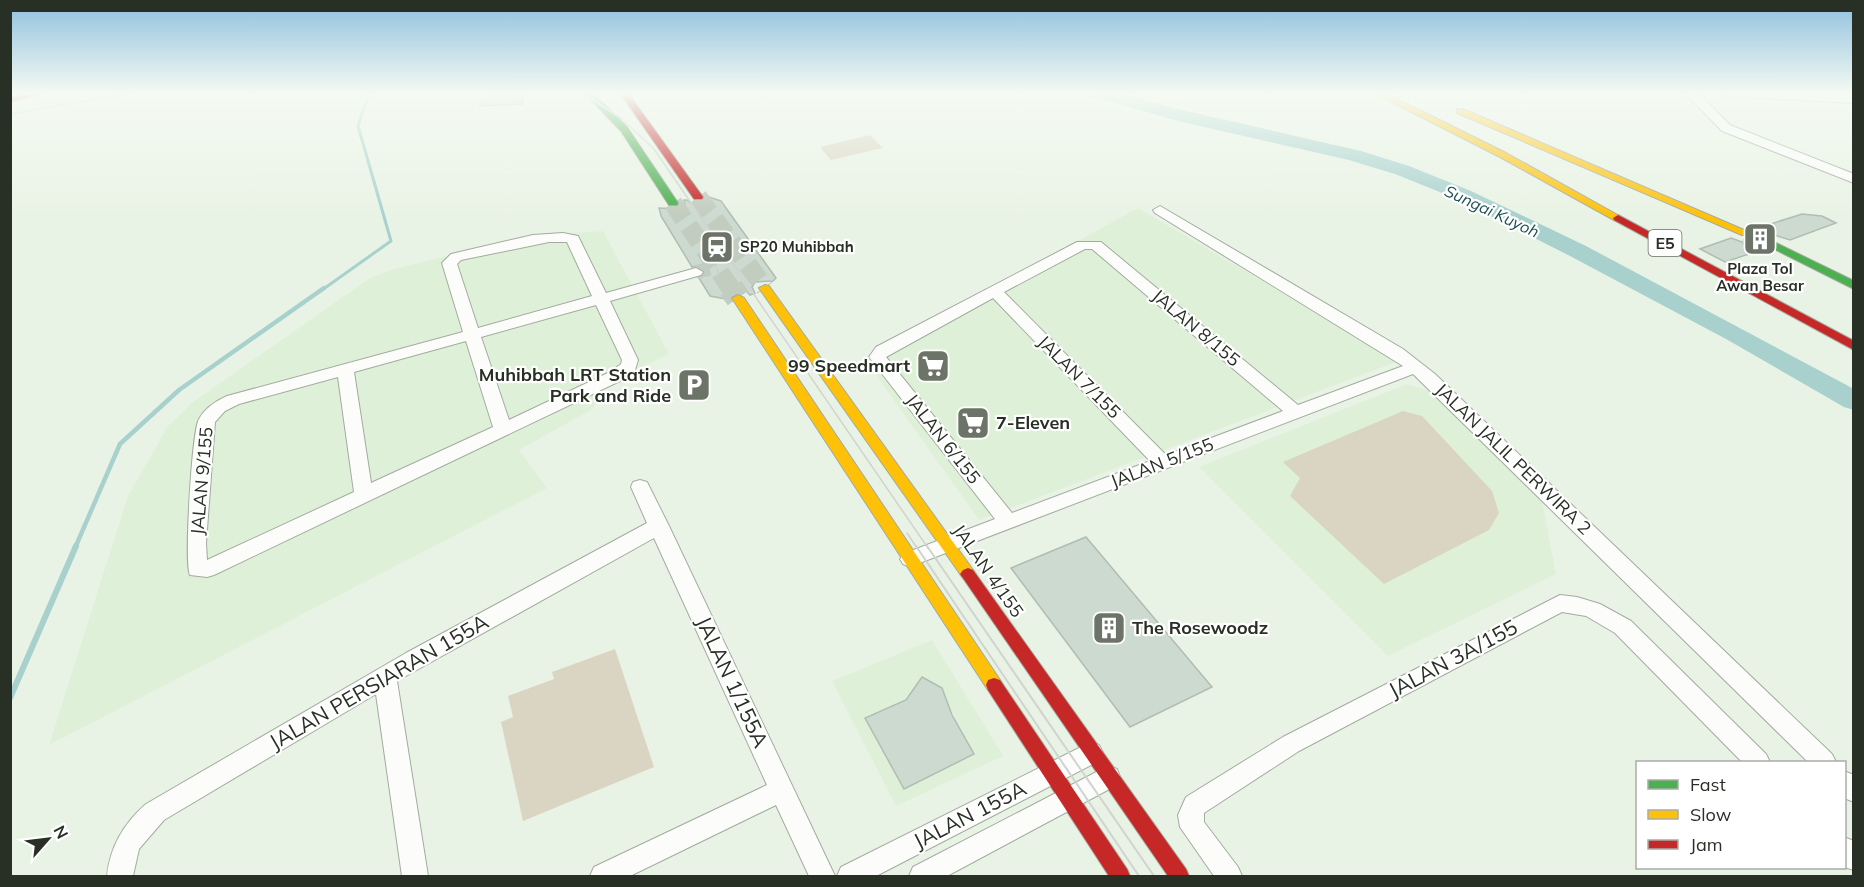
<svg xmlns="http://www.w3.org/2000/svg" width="1864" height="887" font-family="Mulish,sans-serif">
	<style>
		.built { fill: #dff0d8 }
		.green { fill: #dad5c3 }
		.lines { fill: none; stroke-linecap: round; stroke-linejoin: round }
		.stream-far2 { stroke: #a8d1ce; stroke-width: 3 }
		.stream-far1 { stroke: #a8d1ce; stroke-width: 4.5 }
		.stream { stroke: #a8d1ce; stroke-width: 6 }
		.river { fill: #a8d1ce; fill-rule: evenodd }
		.building { fill: #ccdad0; stroke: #b1bcb3; stroke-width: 1.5 }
		.street-tunnel { stroke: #c2ccbf; stroke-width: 14; stroke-dasharray: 14 7; stroke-linecap: butt }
		.secondary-tunnel-far1 { stroke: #c2ccbf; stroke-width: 19; stroke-dasharray: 19 9; stroke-linecap: butt }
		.secondary-tunnel { stroke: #c2ccbf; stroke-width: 25; stroke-dasharray: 25 12; stroke-linecap: butt }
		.highway-tunnel { stroke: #c2ccbf; stroke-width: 24; stroke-dasharray: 24 12; stroke-linecap: butt }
		.street-casing { stroke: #a3aba0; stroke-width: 2 }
		.fast-casing { stroke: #a3aba0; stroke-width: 2 }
		.slow-casing { stroke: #a3aba0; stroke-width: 2 }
		.jam-casing { stroke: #a3aba0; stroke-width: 2 }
		.street { fill: #fcfdfb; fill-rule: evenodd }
		.fast { fill: #4caf50; fill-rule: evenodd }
		.slow { fill: #ffc107; fill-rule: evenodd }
		.jam { fill: #c62828; fill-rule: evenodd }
		.tram-far1 { stroke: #d0d3cf; stroke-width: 1.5 }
		.tram { stroke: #d0d3cf; stroke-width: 2 }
		.labels { text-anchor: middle; stroke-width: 4.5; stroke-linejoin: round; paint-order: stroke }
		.far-poi-label { font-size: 15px; font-weight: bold; fill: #282f25; stroke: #fff; text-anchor: start }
		.far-water-label { font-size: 16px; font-style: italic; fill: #1d4e50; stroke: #fff }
		.shield { fill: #fff; stroke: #686d66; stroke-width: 1.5 }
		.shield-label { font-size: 16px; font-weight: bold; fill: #282f25 }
		.street-label { font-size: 18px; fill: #282f25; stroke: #fff }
		.poi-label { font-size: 18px; font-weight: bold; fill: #282f25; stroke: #fff; text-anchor: end }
		.near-street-label { font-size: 21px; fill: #282f25; stroke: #fff }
	</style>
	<rect width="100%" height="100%" fill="#e9f3e5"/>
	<g class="built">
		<polygon points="1138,208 1384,352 1396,362 979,520 864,358"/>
		<polygon points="603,231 669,354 610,382 591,410 519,450 547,488 49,745 128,496 168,426 193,402 370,278 394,269 532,235"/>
		<polygon points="1407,384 1432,392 1542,501 1556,574 1388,656 1199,467"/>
		<polygon points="932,640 1003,756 896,806 832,681"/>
	</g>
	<g class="green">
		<polygon points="870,135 883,148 831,160 820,147"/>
		<polygon points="1403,411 1422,416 1492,491 1499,513 1489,530 1384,584 1290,496 1300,478 1283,462"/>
		<polygon points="615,649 654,767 523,821 501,722 513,717 508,696 554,679 552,672"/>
	</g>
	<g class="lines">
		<polyline class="stream-far2" points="322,290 391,241 358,126 369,93"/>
		<polyline class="stream-far1" points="75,548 120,444 179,390 324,288"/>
		<polyline class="stream" points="10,698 76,546"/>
		<polygon class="river" points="1092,93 1121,93 1182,110 1361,151 1409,166 1471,191 1586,246 1854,389 1854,410 1844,407 1726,339 1570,256 1457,199 1395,174 1349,160 1178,121 1095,97"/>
	</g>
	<g class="building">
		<polygon points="486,93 523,93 523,104 480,106"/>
		<polygon points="709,197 721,201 776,278 773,281 755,282 752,287 755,293 750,295 746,291 738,290 728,292 725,299 710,296 699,278 705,271 697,266 692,267 661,216 659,208 680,209 685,204 684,200 687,200 691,203 705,203"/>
		<polygon points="1802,214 1822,216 1836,223 1790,240 1774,235 1765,237 1759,244 1761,250 1725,262 1700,249 1731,238 1745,243 1756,240 1761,233 1758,228"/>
		<polygon points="1086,537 1212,687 1130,727 1011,568"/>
		<polygon points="922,677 942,688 952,715 974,754 904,789 865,718 906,700"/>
	</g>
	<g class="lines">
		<polyline class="street-tunnel" points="696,272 717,267"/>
		<g class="secondary-tunnel-far1">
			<polyline points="698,197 765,288"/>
			<polyline points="673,203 732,290"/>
		</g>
		<polyline class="secondary-tunnel" points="731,288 738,298"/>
		<polyline class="highway-tunnel" points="1746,233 1774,245"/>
		<defs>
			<g id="street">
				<polygon points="1685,93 1698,93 1730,125 1854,174 1854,183 1722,131"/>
				<polygon points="1720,93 1792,93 1854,96 1854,103 1726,96"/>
				<path d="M1160,206l243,143 32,25 397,380 4,8h-28l-395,-388 -496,190 -7,3 -7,-3 -3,-5 3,-5 92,-35 -126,-162 7,-10 201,-105h24l197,163 105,-39 -248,-153 -2,-3zM1085,249h7l191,162 -117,44 -162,-163zM993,298l157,163 -138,52 -126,-156z"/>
				<path d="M563,233l15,3 28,57 90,-25 7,4 -2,3 -91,26 28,59 -3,10 -13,10 -408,195 -7,2 -17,-2c-6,-12 2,-145 9,-156 6,-11 17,-18 28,-23l236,-64 -21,-69 9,-9 82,-19zM549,242h18l25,54 -114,32 -21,-64 4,-4zM596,305l26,55 -1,4 -11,8 -101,48 -28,-83zM466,341l27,86 -122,56 -17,-111zM338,377l16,115 -147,68 -1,-17 9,-121 10,-11 14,-7z"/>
				<path d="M640,480l7,2 22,44 166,350h-26l-33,-71 -146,71h-40l4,-9 173,-82 -113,-247 -257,143 31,195h-26l-26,-182 -212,126 -25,29 -6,27h-26c3,-29 17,-53 39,-72l260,-151 241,-130 -16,-36 2,-5z"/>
				<polygon points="1560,595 1577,597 1600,604 1631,621 1766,754 1770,762 1742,762 1615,633 1586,616 1562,612 1299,751 1204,813 1204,822 1238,867 1242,876 1214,876 1180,827 1178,815 1186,797 1283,737"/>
				<polygon points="1091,742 1099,745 1103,753 1099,761 876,876 837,876 841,867"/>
				<polygon points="1108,766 1117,769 1120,777 1117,785 947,876 909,876 913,867"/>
				<polygon points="1844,771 1854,775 1854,802 1844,798"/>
				<polygon points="1844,837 1854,841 1854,870 1844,867"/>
			</g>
			<g id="fast">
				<polygon points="584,93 593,93 627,127 678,203 677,205 669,205 621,131"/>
				<polygon points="1774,242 1854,281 1854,289 1770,247 1769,245"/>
			</g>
			<g id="slow">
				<polygon points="1374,93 1385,93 1506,153 1623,218 1622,220 1614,220 1500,157"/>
				<polygon points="1457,109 1463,109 1751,233 1750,235 1742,235 1457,113"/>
				<polygon points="765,285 769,286 973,570 976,574 973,578 968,580 963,578 759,288"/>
				<polygon points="738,295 744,298 1000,680 1002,685 1000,690 994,692 988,690 732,298"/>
			</g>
			<g id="jam">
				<polygon points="28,93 44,93 10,102 10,97"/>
				<polygon points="620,93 628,93 703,197 702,199 694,199"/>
				<polygon points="1618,215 1854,341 1854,350 1614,220 1613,218"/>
				<polygon points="968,568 973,570 1186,869 1189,876 1168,876 963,578 960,574 963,570"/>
				<polygon points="994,678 1000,680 1127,869 1130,876 1109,876 988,690 986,685 988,680"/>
			</g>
		</defs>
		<use href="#street" class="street-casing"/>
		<use href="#fast" class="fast-casing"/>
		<use href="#slow" class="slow-casing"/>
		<use href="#jam" class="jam-casing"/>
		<use href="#street" class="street"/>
		<use href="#fast" class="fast"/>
		<use href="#slow" class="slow"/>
		<use href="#jam" class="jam"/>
		<g class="tram-far1">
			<polyline points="582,93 621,118 654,149 928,548"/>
			<polyline points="10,114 132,93"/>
			<polyline points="907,533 917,548"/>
		</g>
		<g class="tram">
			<polyline points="916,546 1139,876"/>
			<polyline points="927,546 1154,876"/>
		</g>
	</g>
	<linearGradient id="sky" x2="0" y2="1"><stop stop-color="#8ec0de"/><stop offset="0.43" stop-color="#f5faf3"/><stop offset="1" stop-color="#f5faf3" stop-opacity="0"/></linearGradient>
	<rect width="1864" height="217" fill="url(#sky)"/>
	<defs>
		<symbol id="building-square" viewBox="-11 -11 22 22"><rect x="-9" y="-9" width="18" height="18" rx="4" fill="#6c7468" stroke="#fff"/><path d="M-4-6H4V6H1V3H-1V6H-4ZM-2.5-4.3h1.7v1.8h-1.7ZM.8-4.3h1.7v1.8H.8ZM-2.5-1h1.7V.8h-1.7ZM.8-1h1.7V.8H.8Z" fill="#fff"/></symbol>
		<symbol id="station-square" viewBox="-11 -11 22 22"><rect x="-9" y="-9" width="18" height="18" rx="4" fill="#6c7468" stroke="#fff"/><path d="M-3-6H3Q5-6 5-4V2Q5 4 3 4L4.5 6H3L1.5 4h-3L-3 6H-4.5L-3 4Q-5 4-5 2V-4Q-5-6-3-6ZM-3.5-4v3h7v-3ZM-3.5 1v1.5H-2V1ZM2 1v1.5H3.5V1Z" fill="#fff"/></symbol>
		<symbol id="supermarket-square" viewBox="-11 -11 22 22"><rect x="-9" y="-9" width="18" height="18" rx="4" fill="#6c7468" stroke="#fff"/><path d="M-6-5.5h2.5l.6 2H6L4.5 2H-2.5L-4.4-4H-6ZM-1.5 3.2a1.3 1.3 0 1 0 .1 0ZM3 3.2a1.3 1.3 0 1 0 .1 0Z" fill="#fff"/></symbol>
		<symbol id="parking-square" viewBox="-11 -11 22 22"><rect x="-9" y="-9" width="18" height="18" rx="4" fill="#6c7468" stroke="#fff"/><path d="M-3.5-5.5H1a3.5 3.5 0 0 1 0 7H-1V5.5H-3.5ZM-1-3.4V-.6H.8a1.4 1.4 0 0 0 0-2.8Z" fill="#fff"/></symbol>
	</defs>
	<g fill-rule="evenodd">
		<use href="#building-square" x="1741" y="220" width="38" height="38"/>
		<use href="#station-square" x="698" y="228" width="38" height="38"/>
		<use href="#supermarket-square" x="914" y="347" width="38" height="38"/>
		<use href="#parking-square" x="675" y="366" width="38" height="38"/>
		<use href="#supermarket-square" x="954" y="404" width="38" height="38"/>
		<use href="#building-square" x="1090" y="609" width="38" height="38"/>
	</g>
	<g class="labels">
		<g class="far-poi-label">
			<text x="740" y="252">SP20 Muhibbah</text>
			<text x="1760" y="274" text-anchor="middle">Plaza Tol<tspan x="1760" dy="17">Awan Besar</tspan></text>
		</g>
		<g class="far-water-label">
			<text transform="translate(1492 211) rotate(25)" y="6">Sungai Kuyoh</text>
		</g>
		<rect class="shield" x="1648.5" y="230" width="33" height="26" rx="4.5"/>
		<g class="shield-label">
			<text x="1665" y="249">E5</text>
		</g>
		<g class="street-label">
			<text transform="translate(1196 328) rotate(40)" y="6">JALAN 8/155</text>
			<text transform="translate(1079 377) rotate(45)" y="6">JALAN 7/155</text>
			<text transform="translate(943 439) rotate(52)" y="6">JALAN 6/155</text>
			<text transform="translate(1513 459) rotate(44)" y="6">JALAN JALIL PERWIRA 2</text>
			<text transform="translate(1162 463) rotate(-21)" y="6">JALAN 5/155</text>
			<text transform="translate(202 481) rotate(-85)" y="6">JALAN 9/155</text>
			<text transform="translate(988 571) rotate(55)" y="6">JALAN 4/155</text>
		</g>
		<g class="poi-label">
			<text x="910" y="372">99 Speedmart</text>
			<text x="671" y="381">Muhibbah LRT Station<tspan x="671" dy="21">Park and Ride</tspan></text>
			<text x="996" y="429" text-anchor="start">7-Eleven</text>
			<text x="1132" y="634" text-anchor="start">The Rosewoodz</text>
		</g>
		<g class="near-street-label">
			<text transform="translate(1453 659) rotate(-28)" y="7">JALAN 3A/155</text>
			<text transform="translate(379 682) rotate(-30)" y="7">JALAN PERSIARAN 155A</text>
			<text transform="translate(732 682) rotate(65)" y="7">JALAN 1/155A</text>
			<text transform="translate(970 815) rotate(-27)" y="7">JALAN 155A</text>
		</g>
	</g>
	<rect width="1864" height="887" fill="none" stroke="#282f25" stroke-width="24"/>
	<rect x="1636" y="761" width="210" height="108" fill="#ffffff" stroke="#a9aca8" stroke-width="1.5"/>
	<rect x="1648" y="780" width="30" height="9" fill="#4caf50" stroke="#a9aca8" stroke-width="1.5"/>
	<text x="1690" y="791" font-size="18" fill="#282f25">Fast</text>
	<rect x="1648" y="810" width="30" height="9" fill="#ffc107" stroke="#a9aca8" stroke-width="1.5"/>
	<text x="1690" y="821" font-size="18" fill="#282f25">Slow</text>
	<rect x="1648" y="840" width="30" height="9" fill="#c62828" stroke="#a9aca8" stroke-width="1.5"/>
	<text x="1690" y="851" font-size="18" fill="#282f25">Jam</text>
	<g transform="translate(48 839) rotate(62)" stroke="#ffffff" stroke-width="4.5" paint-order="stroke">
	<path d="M0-4.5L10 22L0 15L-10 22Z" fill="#282f25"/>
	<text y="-9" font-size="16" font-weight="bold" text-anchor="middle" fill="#282f25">N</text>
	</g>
</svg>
